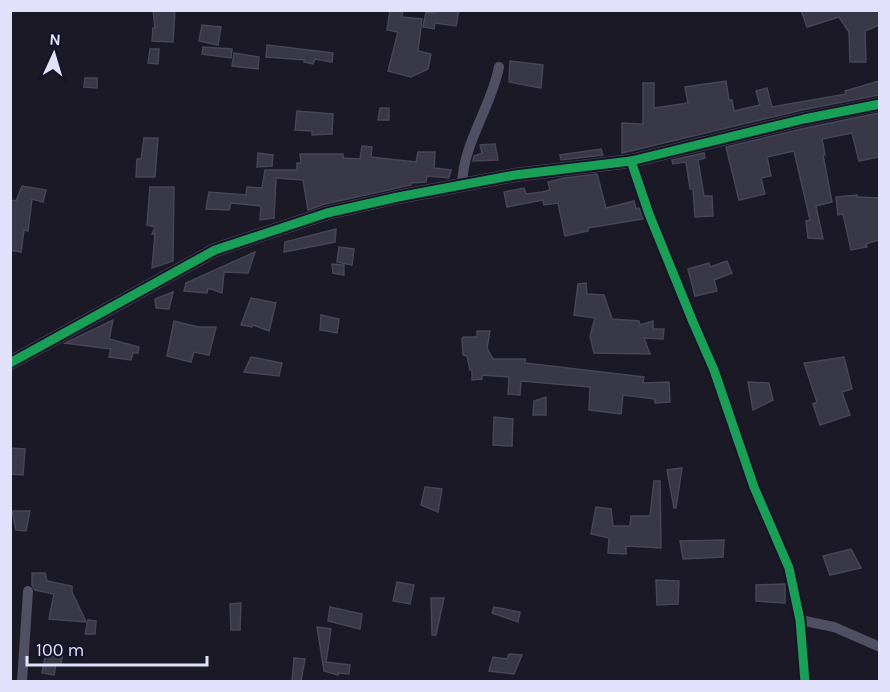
<svg xmlns="http://www.w3.org/2000/svg" width="890" height="692" font-family="Karla,sans-serif">
	<style>
		.building { fill: #393846; stroke: #474557; stroke-width: 1.5 }
		.lines { fill: none; stroke-linecap: round; stroke-linejoin: round }
		.minor { stroke: #505064; stroke-width: 10 }
		.tertiary { stroke: #505064; stroke-width: 14 }
		.cycleway-casing { stroke: #16142a; stroke-width: 13 }
		.cycleway { stroke: #1a9f57; stroke-width: 9 }
	</style>
	<rect width="100%" height="100%" fill="#1a1925"/>
	<g class="building">
		<polygon points="153,10 175,10 173,42 152,41 153,28 155,28"/>
		<polygon points="390,10 403,10 402,17 422,19 418,51 431,54 428,69 411,77 388,71 398,32 387,30"/>
		<polygon points="435,10 459,10 456,26 435,23 434,29 423,27 426,12 435,13"/>
		<polygon points="801,10 879,10 879,25 865,31 866,62 850,62 849,32 839,17 807,27"/>
		<polygon points="202,25 221,27 218,45 199,41"/>
		<polygon points="267,45 333,53 332,62 315,59 313,64 304,62 305,60 266,57"/>
		<polygon points="203,47 232,49 231,58 202,54"/>
		<polygon points="150,49 159,49 158,64 148,63"/>
		<polygon points="234,53 259,57 258,69 232,66"/>
		<polygon points="510,61 543,65 541,88 509,82"/>
		<polygon points="85,78 97,78 97,88 84,87"/>
		<polygon points="726,81 729,100 732,100 734,111 760,105 756,91 767,88 772,107 846,94 845,91 879,81 879,95 802,110 622,153 622,123 643,124 643,83 654,83 654,108 688,103 685,87"/>
		<polygon points="380,108 389,108 389,120 378,120"/>
		<polygon points="297,111 333,114 332,134 312,135 312,131 295,130"/>
		<polygon points="879,113 879,157 859,161 852,133 822,139 825,155 823,155 832,202 816,206 823,239 808,238 806,221 810,220 794,151 767,157 771,176 761,178 765,194 739,200 726,147 806,128"/>
		<polygon points="144,138 158,138 155,177 136,177 137,159 141,159"/>
		<polygon points="495,144 498,160 473,161 474,156 482,153 480,145"/>
		<polygon points="362,146 372,147 371,157 416,162 418,152 435,152 434,168 451,170 449,178 427,176 426,182 411,183 411,185 325,204 308,210 303,180 276,178 274,218 260,220 261,206 231,203 229,210 206,209 209,192 246,195 247,187 262,188 265,170 297,170 297,163 301,163 300,154 343,154 343,158 360,159"/>
		<polygon points="601,149 603,155 561,160 560,155"/>
		<polygon points="258,153 273,155 272,166 257,167"/>
		<polygon points="704,153 705,158 698,160 704,196 712,196 713,216 695,217 693,189 690,189 686,162 673,164 672,160"/>
		<polygon points="597,174 606,208 634,201 636,209 639,208 643,219 588,228 588,231 565,236 558,203 544,205 543,200 507,207 504,192 524,188 526,194 542,192 550,190 548,182 564,178"/>
		<polygon points="22,186 46,190 43,202 32,199 28,231 24,230 21,252 10,250 10,206 11,200 16,201"/>
		<polygon points="150,187 174,187 173,261 152,268 155,234 152,234 155,227 147,225"/>
		<polygon points="857,195 857,197 879,198 879,240 866,244 867,247 851,250 843,214 838,215 836,197"/>
		<polygon points="336,229 335,242 284,252 285,242"/>
		<polygon points="339,247 354,249 352,265 337,262"/>
		<polygon points="255,252 248,273 224,272 222,293 208,288 207,293 184,291 186,283"/>
		<polygon points="727,261 732,273 714,280 717,291 695,296 688,269 709,263 710,267"/>
		<polygon points="332,264 344,265 344,275 333,273"/>
		<polygon points="586,283 587,294 604,295 612,319 639,321 640,325 653,321 653,329 664,329 663,339 644,338 650,354 594,353 590,336 595,318 574,315 578,284"/>
		<polygon points="173,292 169,309 156,308 155,299"/>
		<polygon points="251,298 276,303 269,331 253,325 252,327 241,325"/>
		<polygon points="321,315 339,319 337,333 320,330"/>
		<polygon points="113,320 109,339 139,347 138,353 133,353 131,360 109,357 111,349 65,343"/>
		<polygon points="174,321 198,327 216,327 209,355 194,352 191,362 167,356"/>
		<polygon points="477,331 490,331 487,348 493,359 525,359 525,363 644,377 643,383 669,382 670,402 655,403 655,399 623,395 621,414 589,410 590,387 521,381 520,395 508,394 509,377 482,375 482,379 472,380 472,370 470,370 467,356 463,355 462,339 463,337 477,337"/>
		<polygon points="251,357 282,363 279,376 244,372"/>
		<polygon points="844,357 852,389 842,392 850,415 820,425 813,404 817,402 804,363"/>
		<polygon points="748,382 769,383 773,400 753,410"/>
		<polygon points="546,397 546,415 533,415 534,401"/>
		<polygon points="494,417 513,419 512,446 493,445"/>
		<polygon points="10,448 25,449 23,475 10,474"/>
		<polygon points="682,468 676,508 674,508 667,470"/>
		<polygon points="654,481 660,481 661,548 626,546 626,554 608,553 609,538 591,534 596,507 611,509 613,526 630,526 631,516 650,516"/>
		<polygon points="425,487 442,489 438,512 421,505"/>
		<polygon points="12,511 30,511 26,531 16,530"/>
		<polygon points="724,540 723,557 683,559 680,541"/>
		<polygon points="851,549 861,568 830,575 823,556"/>
		<polygon points="32,573 45,573 47,581 72,586 72,592 86,622 49,619 54,594 35,590 32,585"/>
		<polygon points="656,580 679,581 678,604 657,605"/>
		<polygon points="397,582 414,585 410,604 393,601"/>
		<polygon points="785,584 785,603 756,601 756,585"/>
		<polygon points="431,598 444,598 436,635 432,635"/>
		<polygon points="241,603 240,630 231,630 230,604"/>
		<polygon points="330,607 362,614 360,629 328,621"/>
		<polygon points="494,607 520,612 518,622 492,613"/>
		<polygon points="88,620 96,621 95,634 85,634"/>
		<polygon points="317,627 331,629 326,662 350,665 349,674 338,673 338,675 324,671"/>
		<polygon points="46,652 63,653 61,664 56,664 54,675 42,673"/>
		<polygon points="509,654 522,655 514,674 489,671 493,657 507,659"/>
		<polygon points="294,658 305,659 301,681 292,681"/>
	</g>
	<g class="lines">
		<g class="minor">
			<polyline points="631,161 649,214 693,322 714,370 754,487 789,568 800,620 805,682"/>
			<path d="M462,185c1,-42 29,-77 37,-118"/>
			<polyline points="800,620 834,627 880,647"/>
			<polyline points="22,682 28,591"/>
		</g>
		<polyline class="tertiary" points="10,363 215,250 327,213 398,197 515,175 631,161 804,119 880,104"/>
		<defs>
			<g id="cycleway">
				<polyline points="631,161 649,214 693,322 714,370 754,487 789,568 800,620 805,682"/>
				<polyline points="10,363 215,250 327,213 398,197 515,175 631,161 804,119 880,104"/>
			</g>
		</defs>
		<use href="#cycleway" class="cycleway-casing"/>
		<use href="#cycleway" class="cycleway"/>
	</g>
	<rect width="890" height="692" fill="none" stroke="#e1e1fb" stroke-width="24"/>
	<g transform="translate(54 54) rotate(4)" stroke="#16142a" stroke-width="4.5" paint-order="stroke">
	<path d="M0-4.5L10 22L0 15L-10 22Z" fill="#e1e1fb"/>
	<text y="-9" font-size="16" font-weight="bold" text-anchor="middle" fill="#e1e1fb">N</text>
	</g>
	<path d="M27 656v9h180v-9" fill="none" stroke="#e1e1fb" stroke-width="3"/>
	<text x="36" y="656" font-size="18" fill="#e1e1fb" stroke="#16142a" stroke-width="4.5" paint-order="stroke">100 m</text>
</svg>
